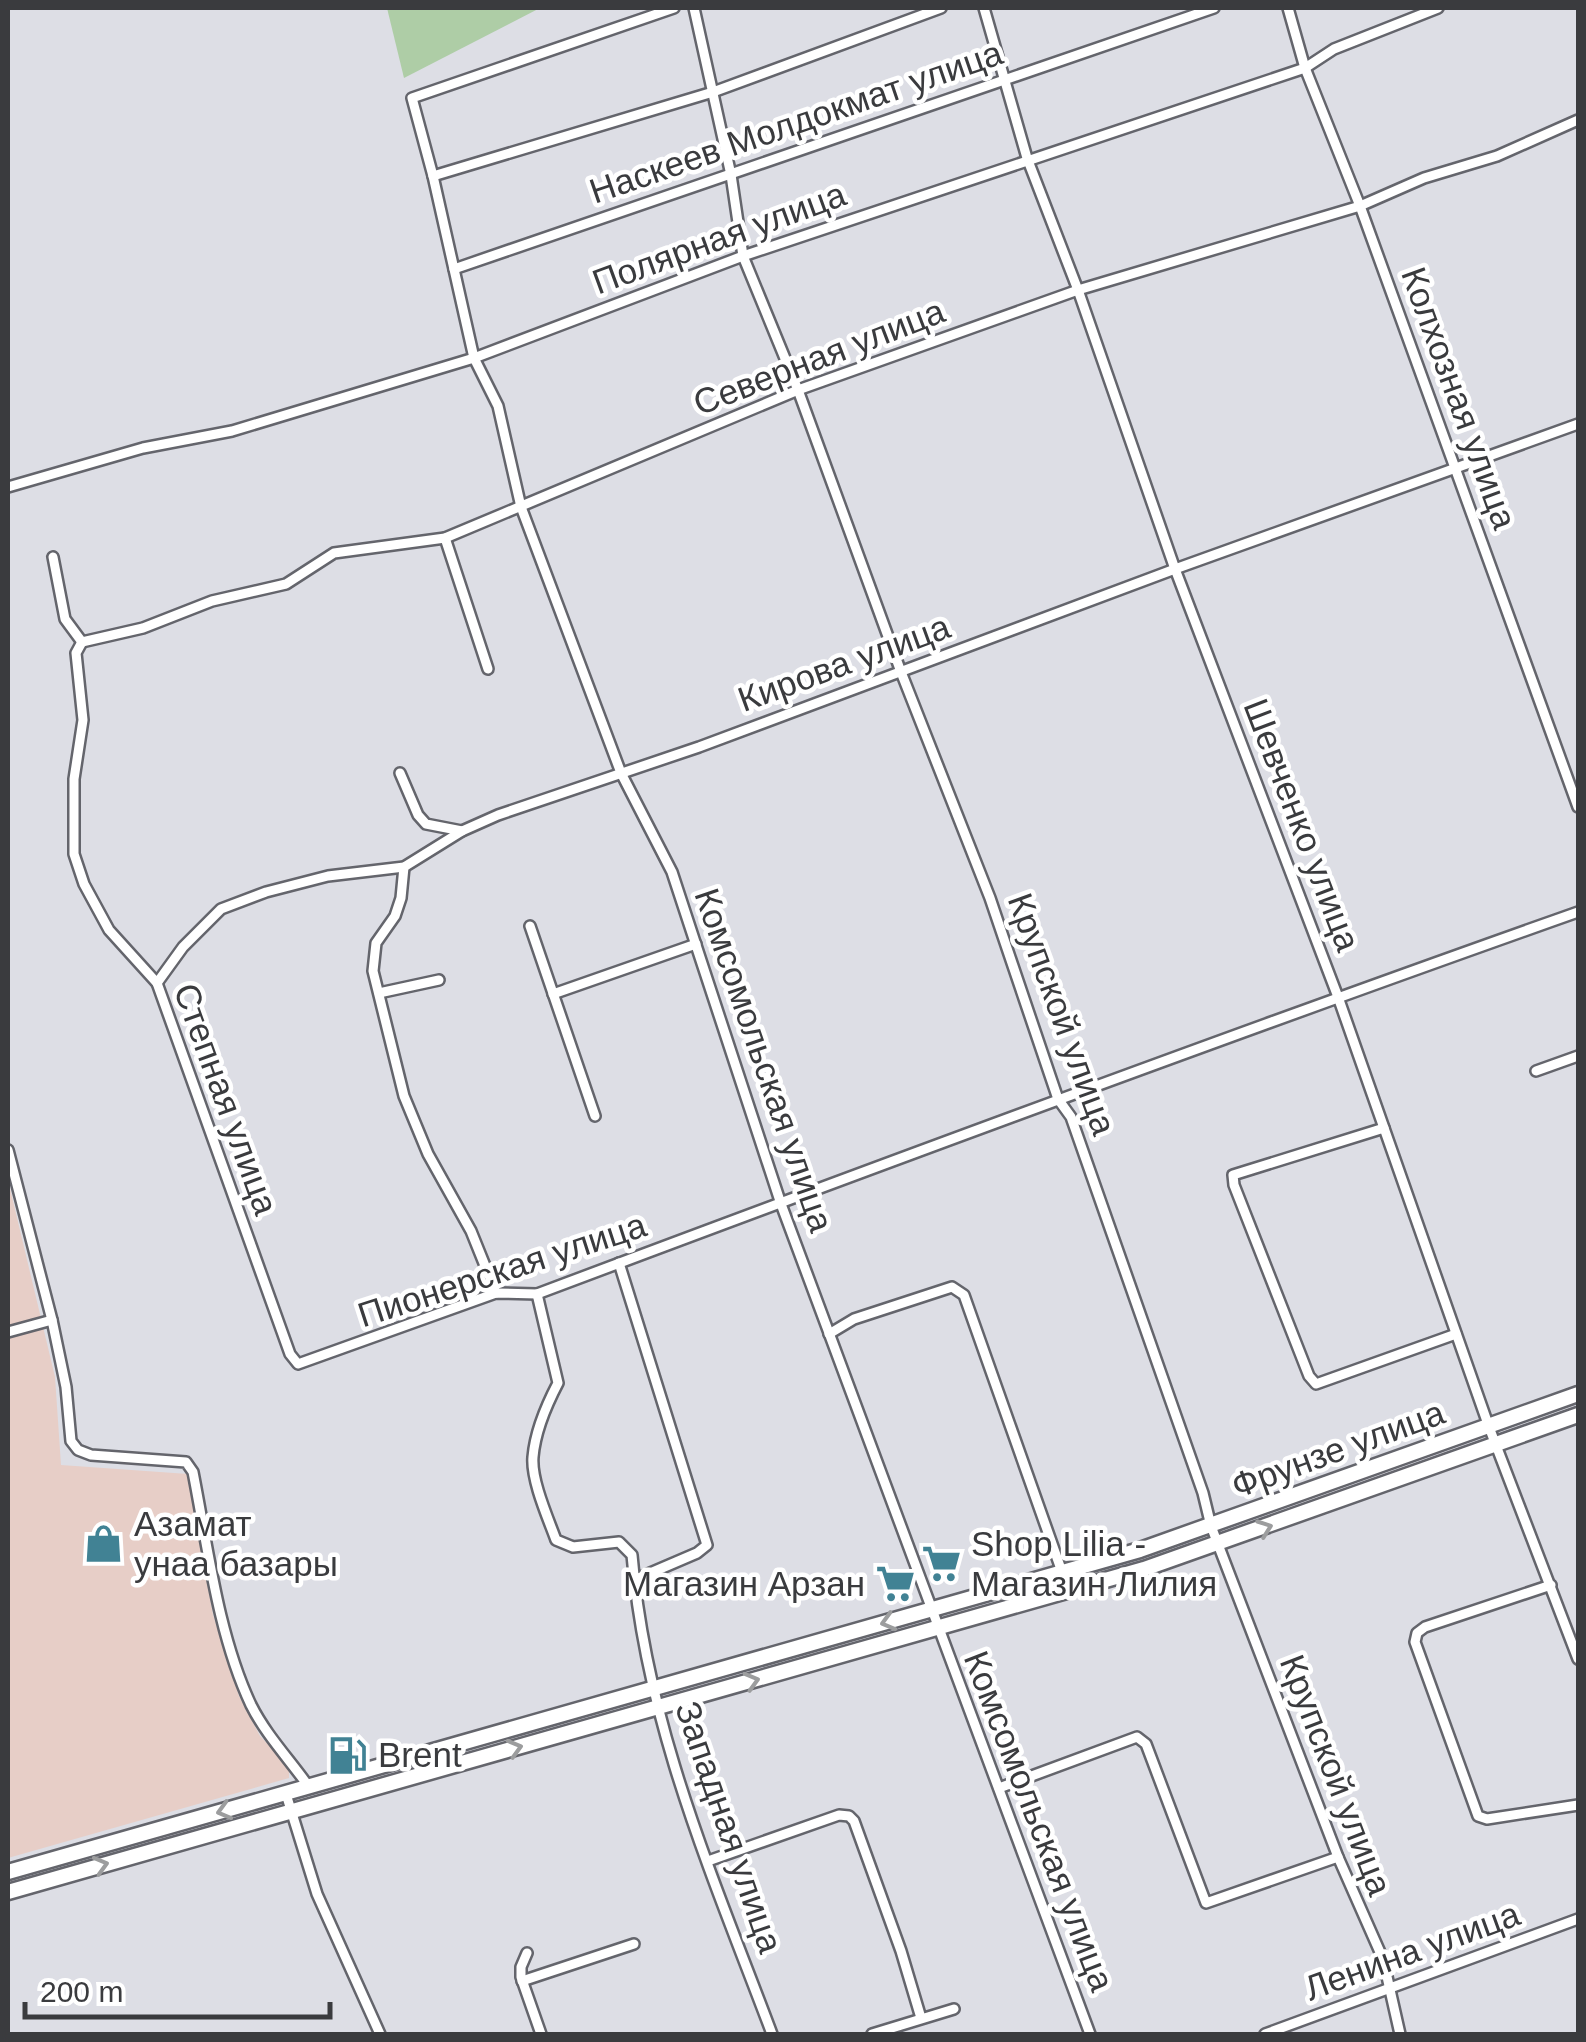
<svg xmlns="http://www.w3.org/2000/svg" width="1586" height="2042" font-family="Arial,sans-serif">
	<style>
		.commercial { fill: #e7cec7 }
		.green { fill: #aecda6 }
		.lines { fill: none; stroke-linecap: round; stroke-linejoin: round }
		.street-casing { stroke: #64656c; stroke-width: 14 }
		.primary-casing { stroke: #64656c; stroke-width: 19 }
		.street { stroke: #fff; stroke-width: 9 }
		.primary { stroke: #fff; stroke-width: 14 }
		.oneway { stroke: #9c9d9e }
		.labels { text-anchor: middle; stroke-width: 9; stroke-linejoin: round; paint-order: stroke }
		.street-label { font-size: 35px; fill: #3a3b3e; stroke: #fff }
		.poi-label { font-size: 35px; fill: #3a3b3e; stroke: #fff; text-anchor: start }
	</style>
	<rect width="100%" height="100%" fill="#dddee5"/>
	<polygon class="commercial" points="8,1180 55,1377 61,1465 188,1474 213,1615 239,1696 260,1736 289,1766 289,1778 8,1858"/>
	<polygon class="green" points="387,8 540,8 404,78"/>
	<g class="lines">
		<defs>
			<g id="street">
				<polyline points="674,8 412,98 433,176 474,358 498,406 521,507 621,773 672,872 781,1204 1090,2034"/>
				<polyline points="694,8 731,175 743,256 798,390 901,672 990,898 1058,1099 1071,1117 1203,1493 1211,1526 1338,1857 1383,1959 1400,2034"/>
				<polyline points="984,8 1027,158 1078,290 1175,569 1338,997 1489,1427 1578,1659"/>
				<polyline points="1288,8 1305,68 1360,206 1578,807"/>
				<polyline points="433,176 713,92 941,8"/>
				<polyline points="454,269 1214,8"/>
				<polyline points="8,487 143,448 232,431 474,358 743,256 1305,68 1334,49 1438,8"/>
				<polyline points="445,538 488,669"/>
				<polyline points="53,557 65,619 82,642"/>
				<path d="M82,642l-6,11 7,67 -9,59v75l10,30 25,46 48,53 133,371 8,10 198,-71 41,1c346,-130 693,-259 1041,-382"/>
				<polyline points="82,642 143,628 212,601 286,584 334,553 445,538 798,390 1078,290 1360,206 1424,178 1497,156 1578,120"/>
				<polyline points="400,773 418,815 426,824 462,831"/>
				<polyline points="404,867 401,898 395,916 376,943 373,971 404,1096 428,1154 471,1231 496,1293"/>
				<polyline points="530,926 595,1116"/>
				<polyline points="157,983 183,947 221,909 266,892 328,876 404,867 462,831 498,815 699,747 1175,569 1578,424"/>
				<polyline points="379,993 439,980"/>
				<polyline points="553,994 696,944"/>
				<polyline points="1536,1071 1578,1056"/>
				<polyline points="1384,1128 1233,1175 1234,1185 1309,1376 1316,1384 1456,1334"/>
				<path d="M8,1150l44,170 14,67 5,54 7,9 13,5 95,7 7,10c15,76 25,163 58,233 15,30 39,55 58,82"/>
				<polyline points="619,1263 707,1545 697,1553 634,1580"/>
				<path d="M537,1294l21,89c-11,21 -23,50 -25,74 -2,23 15,61 23,83l17,7 46,-5 13,13c14,170 81,322 140,479"/>
				<polyline points="8,1332 52,1320"/>
				<polyline points="829,1334 854,1319 952,1287 964,1295 1062,1572"/>
				<polyline points="1551,1585 1425,1627 1417,1633 1415,1642 1478,1816 1487,1819 1578,1805"/>
				<polyline points="999,1788 1137,1737 1146,1744 1206,1903 1338,1857"/>
				<polyline points="286,1794 317,1894 380,2034"/>
				<polyline points="708,1861 839,1815 849,1816 854,1821 901,1951 921,2018"/>
				<polyline points="527,1953 521,1967 521,1977 541,2034"/>
				<polyline points="522,1981 634,1944"/>
				<polyline points="872,2034 954,2009"/>
				<polyline points="1265,2034 1578,1919"/>
			</g>
			<g id="primary">
				<polyline points="8,1872 1140,1550 1578,1394"/>
				<polyline points="8,1892 1144,1569 1578,1415"/>
			</g>
		</defs>
		<use href="#street" class="street-casing"/>
		<use href="#primary" class="primary-casing"/>
		<use href="#street" class="street"/>
		<use href="#primary" class="primary"/>
	</g>
	<defs><path id="oneway-chevron" d="M-2-3.5L2.5 0L-2 3.5" fill="none" stroke-width="1.6" stroke-linecap="round" stroke-linejoin="round" transform="scale(2.5)"/></defs>
	<g class="oneway">
		<use href="#oneway-chevron" transform="translate(1265 1528) rotate(-20)"/>
		<use href="#oneway-chevron" transform="translate(888 1622) rotate(164)"/>
		<use href="#oneway-chevron" transform="translate(752 1681) rotate(-16)"/>
		<use href="#oneway-chevron" transform="translate(515 1748) rotate(-16)"/>
		<use href="#oneway-chevron" transform="translate(224 1811) rotate(164)"/>
		<use href="#oneway-chevron" transform="translate(101 1865) rotate(-16)"/>
	</g>
	<defs>
		<symbol id="shop-bare" viewBox="-9 -9 18 18"><path d="M-5-2.5h2.3a2.7 3.5 0 0 1 5.4 0H5L5.5 6h-11ZM-1.5-2.5h3a1.5 2.3 0 0 0-3 0Z" fill="#418294" stroke="#fff" stroke-width="2.5" paint-order="stroke"/></symbol>
		<symbol id="supermarket-bare" viewBox="-9 -9 18 18"><path d="M-6-5.5h2.5l.6 2H6L4.5 2H-2.5L-4.4-4H-6ZM-1.5 3.2a1.3 1.3 0 1 0 .1 0ZM3 3.2a1.3 1.3 0 1 0 .1 0Z" fill="#418294" stroke="#fff" stroke-width="2.5" paint-order="stroke"/></symbol>
		<symbol id="fuel-bare" viewBox="-9 -9 18 18"><path d="M-5.5-6h7V0h2V4h1.3V-2.5L3-4.5l.8-.8L6-3V5H2.5V1h-1V6h-7ZM-4.2-4.7v3.2H.2V-4.7Z" fill="#418294" stroke="#fff" stroke-width="2.5" paint-order="stroke"/></symbol>
	</defs>
	<g fill-rule="evenodd">
		<use href="#shop-bare" x="76" y="1516" width="55" height="55"/>
		<use href="#supermarket-bare" x="914" y="1536" width="55" height="55"/>
		<use href="#supermarket-bare" x="868" y="1556" width="55" height="55"/>
		<use href="#fuel-bare" x="320" y="1728" width="55" height="55"/>
	</g>
	<g class="labels">
		<g class="street-label">
			<text transform="translate(796 122) rotate(-19)" y="12">Наскеев Молдокмат улица</text>
			<text transform="translate(719 238) rotate(-20)" y="12">Полярная улица</text>
			<text transform="translate(819 357) rotate(-21)" y="12">Северная улица</text>
			<text transform="translate(1459 398) rotate(70)" y="12">Колхозная улица</text>
			<text transform="translate(844 663) rotate(-20)" y="12">Кирова улица</text>
			<text transform="translate(1302 825) rotate(69)" y="12">Шевченко улица</text>
			<text transform="translate(1062 1014) rotate(70)" y="12">Крупской улица</text>
			<text transform="translate(764 1060) rotate(71)" y="12">Комсомольская улица</text>
			<text transform="translate(226 1099) rotate(70)" y="12">Степная улица</text>
			<text transform="translate(502 1270) rotate(-18)" y="12">Пионерская улица</text>
			<text transform="translate(1338 1449) rotate(-20)" y="12">Фрунзе улица</text>
			<text transform="translate(1336 1775) rotate(69)" y="12">Крупской улица</text>
			<text transform="translate(1039 1821) rotate(69)" y="12">Комсомольская улица</text>
			<text transform="translate(729 1827) rotate(71)" y="12">Западная улица</text>
			<text transform="translate(1412 1951) rotate(-20)" y="12">Ленина улица</text>
		</g>
		<g class="poi-label">
			<text x="134" y="1536">Азамат<tspan x="134" dy="40">унаа базары</tspan></text>
			<text x="971" y="1556">Shop Lilia -<tspan x="971" dy="40">Магазин Лилия</tspan></text>
			<text x="865" y="1596" text-anchor="end">Магазин Арзан</text>
			<text x="378" y="1767">Brent</text>
		</g>
	</g>
	<rect width="1586" height="2042" fill="none" stroke="#3a3b3e" stroke-width="20"/>
	<path d="M25 2002v15h305v-15" fill="none" stroke="#3a3b3e" stroke-width="5"/>
	<text x="40" y="2002" font-size="30" fill="#3a3b3e" stroke="#ffffff" stroke-width="8" paint-order="stroke">200 m</text>
</svg>
